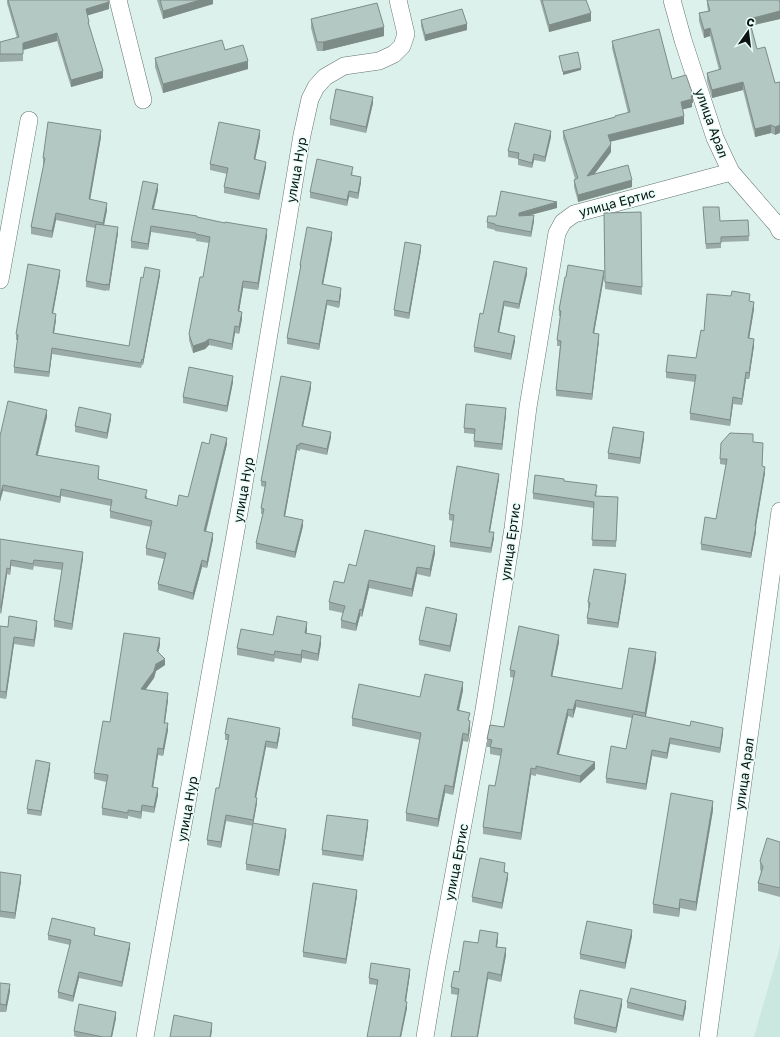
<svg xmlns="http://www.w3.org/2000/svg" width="780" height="1037" font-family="'Golos Text',sans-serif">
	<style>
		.built { fill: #cae8df }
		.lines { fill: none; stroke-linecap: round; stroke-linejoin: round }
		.street-casing { stroke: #637671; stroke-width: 18 }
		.street { stroke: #fff; stroke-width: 17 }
		.wall { fill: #9baca8 }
		.shaded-wall { fill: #7e8c88 }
		.building { fill: #b4c8c3; stroke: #7e8c88 }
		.labels { text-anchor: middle; stroke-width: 3; stroke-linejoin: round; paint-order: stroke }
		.street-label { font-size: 13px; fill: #0c1311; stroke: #e9fef8 }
	</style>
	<rect width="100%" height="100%" fill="#dcf1eb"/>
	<polygon class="built" points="780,946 780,1037 754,1037"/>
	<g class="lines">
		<defs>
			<g id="street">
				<polyline points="118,0 143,100"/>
				<polyline points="672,0 683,40 715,138 731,172 777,225 780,231"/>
				<polyline points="0,280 29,120"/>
				<polyline points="145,1037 242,496 302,135 310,99 316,87 325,77 344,66 379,61 394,54 402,46 406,34 398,0"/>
				<polyline points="425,1037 437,965 484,710 513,528 528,407 557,233 563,222 574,214 731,172"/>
				<polyline points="708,1037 780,511"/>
			</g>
		</defs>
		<use href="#street" class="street-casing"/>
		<use href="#street" class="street"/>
	</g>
	<g class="wall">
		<polygon points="7,0 108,0 109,9 87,15 89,26 103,78 71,87 57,41 23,50 23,61 0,62 0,42 17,38 7,3"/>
		<polygon points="157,0 213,0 213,4 163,19"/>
		<polygon points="540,0 586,0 591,21 549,32"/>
		<polygon points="707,0 779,0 780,3 780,19 751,26 757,49 775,83 780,82 775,135 771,133 755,137 743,90 712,98 707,81 707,73 719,70 710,36 704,38 699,21 699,13 708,11 707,5"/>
		<polygon points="311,19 384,36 323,51 317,51 311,28"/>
		<polygon points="421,20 467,30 425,41 421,26"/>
		<polygon points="612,41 672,79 693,103 692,103 692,107 683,109 684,124 610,142 611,152 594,174 632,187 578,202 574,187 574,180 575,179 563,138 563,131 615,117 615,116 628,113 612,48"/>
		<polygon points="225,50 248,69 163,93 155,67 155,58"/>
		<polygon points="373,103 366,133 330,125 330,119"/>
		<polygon points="260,136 255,160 266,167 259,200 224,193 224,187 227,174 210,170 210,164"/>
		<polygon points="101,137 90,200 107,210 104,225 118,233 109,291 106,290 106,291 86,287 86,281 95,228 56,220 52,238 31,234 31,227 44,165 43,165 43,158"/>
		<polygon points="551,137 545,162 534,160 532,168 518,165 518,159 508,157 508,151"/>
		<polygon points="353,172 352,175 361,182 358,199 349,197 347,206 310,198 310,192"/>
		<polygon points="158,190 154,209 197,218 267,236 258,290 243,288 239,311 242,319 239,334 235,333 232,350 209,345 205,349 193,353 189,340 189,334 203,277 209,243 196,241 196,239 151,232 148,250 131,248 131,241"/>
		<polygon points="703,207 720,221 748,220 749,241 721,242 721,248 706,249"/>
		<polygon points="557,208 530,215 534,221 531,237 495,231 495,230 487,228 487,222 496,216"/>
		<polygon points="641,212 642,295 605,289 604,213"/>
		<polygon points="332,238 323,284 341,294 339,308 327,305 319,350 287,344 287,338 300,271 300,265"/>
		<polygon points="421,250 409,319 394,316 394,310"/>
		<polygon points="527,274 519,309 504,306 499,333 515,341 511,360 474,352 474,347 483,314"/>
		<polygon points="60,275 53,313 56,320 54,333 129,346 143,278 160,275 143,365 142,365 141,368 52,354 49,377 14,373 14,367 18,340 16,340 16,334"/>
		<polygon points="604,277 594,333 599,340 592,400 556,396 556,390 560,346 557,346 557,340 561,316 559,316 559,310"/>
		<polygon points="750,301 754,309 749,339 754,346 749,379 746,379 742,405 733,404 730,426 690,420 690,413 695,382 666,378 666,372 696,358 704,331"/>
		<polygon points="233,382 227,412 183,403 183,397"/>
		<polygon points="311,388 303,426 331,437 327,455 300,449 300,451 297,450 285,516 303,526 295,558 256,549 256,543 263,514 261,514 261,508 265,487 261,486 261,481"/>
		<polygon points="506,414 502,450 474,447 474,434 464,433 464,428"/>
		<polygon points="47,417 38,455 99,473 99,480 147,496 147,499 177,506 188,497 209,444 227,444 206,532 213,539 207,568 202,567 193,600 158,590 158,584 164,559 146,555 146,548 151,527 110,518 110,511 111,506 61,496 60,503 3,491 0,436"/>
		<polygon points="111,419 107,439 75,432 75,426"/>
		<polygon points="644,438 640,464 608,459 608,453"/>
		<polygon points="753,442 763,448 762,466 765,473 756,526 756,532 751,558 701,550 701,544 716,519 726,465 720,464 720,459"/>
		<polygon points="499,479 490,532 494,538 491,553 450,547 450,542 453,521 449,520 449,514"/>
		<polygon points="564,481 597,491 596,496 618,503 616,547 592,546 594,508 533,499 533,493"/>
		<polygon points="0,539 83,558 72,630 54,627 54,620 62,570 34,566 33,570 11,566 10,575 7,574 1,614 0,613"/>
		<polygon points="435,553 430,577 417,574 412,597 369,588 362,617 360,616 356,631 341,628 341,620 343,613 329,610 329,602 344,583 356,566"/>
		<polygon points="626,580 618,628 587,624 587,618 589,608 588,608 588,602"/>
		<polygon points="457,619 450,652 419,645 419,640"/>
		<polygon points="0,626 37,628 34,647 14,644 6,699 0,698"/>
		<polygon points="307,630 306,633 321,644 318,661 302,658 301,663 275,658 274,662 237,655 237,648 273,635"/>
		<polygon points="559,642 552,676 622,689 656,660 646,717 723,733 720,753 670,744 667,759 652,756 646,790 606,783 606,778 626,749 632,718 576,707 573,718 568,716 559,754 595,769 580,783 536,774 536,776 531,775 521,840 483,834 483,827 495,786 501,756 490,754 490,747 487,747 487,739 504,727 514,678 510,677 510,670"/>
		<polygon points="160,645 158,652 165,665 156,671 154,678 145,690 168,700 165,723 168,730 163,756 158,755 153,788 158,795 154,813 142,811 141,819 128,816 128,819 102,815 102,808 106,782 94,779 94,773 110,722"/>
		<polygon points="463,690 459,711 470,721 470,728 468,742 463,741 453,795 445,793 438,827 406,821 406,813 420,740 352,726 352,718 420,697"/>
		<polygon points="280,733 277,749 266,747 256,797 257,803 253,823 286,835 279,876 246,870 246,864 253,826 226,821 221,848 207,845 207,840 219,788 228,740 225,740 225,734"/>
		<polygon points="50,768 41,816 27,814 27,809"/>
		<polygon points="713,810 696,911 680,908 679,917 653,913 653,904"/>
		<polygon points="368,826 363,861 322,855 322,850"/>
		<polygon points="780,842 780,897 758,891 758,883 761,872 760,869 760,861"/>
		<polygon points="505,869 505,872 508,878 502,909 472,902 472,897"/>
		<polygon points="0,872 21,881 15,919 0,917"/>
		<polygon points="357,896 346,964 303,957 303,952"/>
		<polygon points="95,934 95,935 130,948 122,987 79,978 73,1002 58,998 58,992 70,945 48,940 48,935"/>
		<polygon points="632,936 625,969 580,959 580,954"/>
		<polygon points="498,939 497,947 506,955 501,982 488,979 458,995 451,994 451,987 459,972 478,943"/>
		<polygon points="410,974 406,1002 407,1008 401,1037 367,1037 377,985 369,984 369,978"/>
		<polygon points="0,983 10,991 6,1012 0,1012"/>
		<polygon points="627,1002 686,1007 683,1021 627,1008"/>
		<polygon points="622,1005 616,1033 574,1024 574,1018"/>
		<polygon points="116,1018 112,1037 77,1037 74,1036 74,1031"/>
	</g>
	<g class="shaded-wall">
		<polygon points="200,0 213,0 213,4 163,19 163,11"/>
		<polygon points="109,2 109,9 86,16 86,9"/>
		<polygon points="780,11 780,19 749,26 749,19"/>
		<polygon points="591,13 591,21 549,32 549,25"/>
		<polygon points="467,24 467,30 425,41 425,35"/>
		<polygon points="384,27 384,36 323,51 323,42"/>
		<polygon points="710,28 710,36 704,38 704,30"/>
		<polygon points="57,33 57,41 23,50 23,43"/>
		<polygon points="248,61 248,69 163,93 163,84"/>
		<polygon points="581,68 581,70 563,75 563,72"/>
		<polygon points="103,71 103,78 71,87 71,80"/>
		<polygon points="743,82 743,90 712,98 712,90"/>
		<polygon points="693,95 693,103 692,103 692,107 681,110 681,102 691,96"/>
		<polygon points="373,97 373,103 366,133 366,127"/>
		<polygon points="684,116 684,124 608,142 608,135"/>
		<polygon points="771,125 771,133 755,137 755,129"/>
		<polygon points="780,125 780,133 775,135 775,127"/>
		<polygon points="101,130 101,137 89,206 89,199"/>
		<polygon points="260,130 260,136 254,165 254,159"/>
		<polygon points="551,131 551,137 545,162 545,157"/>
		<polygon points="611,144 611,152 587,184 587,176"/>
		<polygon points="534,154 534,160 532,168 532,163"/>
		<polygon points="266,162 266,167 259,200 259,194"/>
		<polygon points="361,177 361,182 358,199 358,193"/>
		<polygon points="632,180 632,187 578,202 578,195"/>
		<polygon points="158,184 158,190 152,215 152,209"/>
		<polygon points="349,191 349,197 347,206 347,200"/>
		<polygon points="557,202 557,208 519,218 519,213"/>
		<polygon points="107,203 107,210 103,230 103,223"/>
		<polygon points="56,213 56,220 52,238 52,231"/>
		<polygon points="534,215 534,221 531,237 531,232"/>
		<polygon points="151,226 151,232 148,250 148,244"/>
		<polygon points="118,227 118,233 109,291 109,285"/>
		<polygon points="267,229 267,236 258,290 258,283"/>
		<polygon points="332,232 332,238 322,290 322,284"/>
		<polygon points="421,245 421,250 409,319 409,313"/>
		<polygon points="527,268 527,274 519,309 519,304"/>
		<polygon points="60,270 60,275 52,319 52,313"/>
		<polygon points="160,270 160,275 143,365 143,360"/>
		<polygon points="604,271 604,277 593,339 593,333"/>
		<polygon points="243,281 243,288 238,318 238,311"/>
		<polygon points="341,288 341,294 339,308 339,302"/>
		<polygon points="327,300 327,305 319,350 319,344"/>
		<polygon points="504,301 504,306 498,338 498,332"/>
		<polygon points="754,302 754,309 748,345 748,338"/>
		<polygon points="242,312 242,319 239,334 239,327"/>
		<polygon points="56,314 56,320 53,339 53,333"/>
		<polygon points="235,326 235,333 232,350 232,344"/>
		<polygon points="599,334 599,340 592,400 592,394"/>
		<polygon points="515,336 515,341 511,360 511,354"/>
		<polygon points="209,339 209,345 205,349 193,353 193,346"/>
		<polygon points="754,339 754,346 749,379 749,373"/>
		<polygon points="52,348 52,354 49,377 49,372"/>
		<polygon points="746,372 746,379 742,405 742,399"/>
		<polygon points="233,376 233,382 227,412 227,406"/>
		<polygon points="311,382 311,388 302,431 302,426"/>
		<polygon points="733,397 733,404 730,426 730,420"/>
		<polygon points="506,408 506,414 502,450 502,444"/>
		<polygon points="47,410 47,417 36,461 36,455"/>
		<polygon points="111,414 111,419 107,439 107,433"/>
		<polygon points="331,432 331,437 327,455 327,449"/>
		<polygon points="644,432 644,438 640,464 640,458"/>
		<polygon points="227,438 227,444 204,538 204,531"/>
		<polygon points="297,445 297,450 284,522 284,516"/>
		<polygon points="765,467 765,473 755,532 755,526"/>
		<polygon points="499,474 499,479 489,537 489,532"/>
		<polygon points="3,485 3,491 0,502 0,496"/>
		<polygon points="61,489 61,496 60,503 60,497"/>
		<polygon points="303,520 303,526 295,558 295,552"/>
		<polygon points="756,526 756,532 751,558 751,553"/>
		<polygon points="494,532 494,538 491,553 491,548"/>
		<polygon points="213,533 213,539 207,568 207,562"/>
		<polygon points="435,546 435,553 430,577 430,569"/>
		<polygon points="83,552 83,558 72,630 72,624"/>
		<polygon points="11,560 11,566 10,575 10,569"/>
		<polygon points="202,560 202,567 193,600 193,593"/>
		<polygon points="417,567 417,574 412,597 412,589"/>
		<polygon points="7,568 7,574 1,614 1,607"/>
		<polygon points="626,574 626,580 618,628 618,623"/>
		<polygon points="369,580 369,588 362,617 362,610"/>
		<polygon points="360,609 360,616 356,631 356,624"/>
		<polygon points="457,614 457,619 450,652 450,646"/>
		<polygon points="37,621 37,628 34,647 34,640"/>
		<polygon points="307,622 307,630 305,640 305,633"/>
		<polygon points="559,635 559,642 551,683 551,676"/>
		<polygon points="321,636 321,644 318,661 318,654"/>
		<polygon points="14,637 14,644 6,699 6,692"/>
		<polygon points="160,638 160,645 157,658 157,651"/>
		<polygon points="302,650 302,658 301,663 301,655"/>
		<polygon points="656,652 656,660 645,720 645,713"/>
		<polygon points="165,659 165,665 156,671 154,678 141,696 141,689 156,664"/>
		<polygon points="463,682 463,690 457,718 457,710"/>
		<polygon points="168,693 168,700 164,729 164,723"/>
		<polygon points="576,700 576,707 573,718 573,710"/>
		<polygon points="568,709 568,716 557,761 557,754"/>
		<polygon points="470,721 470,728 468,742 468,735"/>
		<polygon points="168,723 168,730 163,756 163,749"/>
		<polygon points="280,728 280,733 277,749 277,743"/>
		<polygon points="723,728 723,733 720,753 720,748"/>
		<polygon points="463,733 463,741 453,795 453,787"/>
		<polygon points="670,738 670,744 667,759 667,753"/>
		<polygon points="266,741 266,747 255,803 255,797"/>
		<polygon points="158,748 158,755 152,794 152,787"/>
		<polygon points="652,750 652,756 646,790 646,784"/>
		<polygon points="595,762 595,769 580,783 580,776"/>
		<polygon points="50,763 50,768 41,816 41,811"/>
		<polygon points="531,768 531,775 521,840 521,833"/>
		<polygon points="445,785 445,793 438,827 438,819"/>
		<polygon points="158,788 158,795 154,813 154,807"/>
		<polygon points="257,798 257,803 253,826 253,820"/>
		<polygon points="713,801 713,810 696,911 696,902"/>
		<polygon points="142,805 142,811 141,819 141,812"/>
		<polygon points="226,815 226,821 221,848 221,842"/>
		<polygon points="368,820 368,826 363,861 363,856"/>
		<polygon points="286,829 286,835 279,876 279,870"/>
		<polygon points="508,873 508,878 502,909 502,903"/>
		<polygon points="21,875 21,881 15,919 15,913"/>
		<polygon points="357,890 357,896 346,964 346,959"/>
		<polygon points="680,899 680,908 679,917 679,909"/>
		<polygon points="632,930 632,936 625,969 625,963"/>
		<polygon points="498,933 498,939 496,953 496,947"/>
		<polygon points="130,943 130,948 122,987 122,982"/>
		<polygon points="506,948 506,955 501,982 501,975"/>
		<polygon points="410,969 410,974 405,1007 405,1001"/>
		<polygon points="79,972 79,978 73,1002 73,996"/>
		<polygon points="488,972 488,979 478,1037 477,1037"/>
		<polygon points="10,984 10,991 6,1012 6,1005"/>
		<polygon points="622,999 622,1005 616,1033 616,1028"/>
		<polygon points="686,1001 686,1007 683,1021 683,1016"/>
		<polygon points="407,1002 407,1008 401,1037 400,1037"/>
		<polygon points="116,1012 116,1018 112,1037 111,1037"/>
		<polygon points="212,1023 212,1031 211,1037 210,1037"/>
	</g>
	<g class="building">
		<polygon points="8,0 108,0 109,2 86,9 89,22 88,22 103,71 71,80 57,33 23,43 23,54 0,54 0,42 19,37"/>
		<polygon points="160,0 200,0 163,11"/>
		<polygon points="542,0 586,0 591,13 549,25"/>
		<polygon points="707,0 779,0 780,3 780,11 749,19 757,49 765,47 775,83 780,82 780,125 775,127 771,125 755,129 743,82 712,90 707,73 721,69 710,28 704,30 699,13 710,11"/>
		<polygon points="377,3 384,27 323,42 317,42 311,19"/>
		<polygon points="462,9 467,24 425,35 421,20"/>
		<polygon points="659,29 672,79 686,75 693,95 691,96 692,99 681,102 684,116 608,135 611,144 587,176 628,165 632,180 578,195 574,180 578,178 563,131 615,117 615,116 630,112 612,41"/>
		<polygon points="222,40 225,50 243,45 248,61 163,84 155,58"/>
		<polygon points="578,52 581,68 563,72 559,56"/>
		<polygon points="336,89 373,97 366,127 330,119"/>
		<polygon points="48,122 101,130 89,199 107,203 103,223 56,213 52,231 31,227 45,158 43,158"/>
		<polygon points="219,122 260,130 254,159 266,162 259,194 224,187 228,168 210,164"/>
		<polygon points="515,123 551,131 545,157 534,154 532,163 518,159 519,153 508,151"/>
		<polygon points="317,159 353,167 351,175 361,177 358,193 349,191 347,200 310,192"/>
		<polygon points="143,181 158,184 152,209 197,216 197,217 225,223 225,222 267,229 258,283 243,281 238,311 242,312 239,327 235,326 232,344 209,339 205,342 193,346 189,334 200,277 203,277 210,237 196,234 196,233 151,226 148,244 131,241"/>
		<polygon points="501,191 557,202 519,213 519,216 534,215 531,232 495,225 495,224 487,222 488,216 496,216"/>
		<polygon points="703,207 719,207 720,221 748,220 749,236 721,237 721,243 706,244"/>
		<polygon points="641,212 642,287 605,282 604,213"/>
		<polygon points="96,224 118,227 109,285 106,284 106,285 86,281"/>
		<polygon points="307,227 332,232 322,284 341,288 339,302 327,300 319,344 287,338 301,265 300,265"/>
		<polygon points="405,242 421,245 409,313 394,310"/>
		<polygon points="494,261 527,268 519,304 504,301 498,332 515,336 511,354 474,347 480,313 483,314"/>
		<polygon points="28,264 60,270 52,313 56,314 53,333 129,346 141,277 143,278 145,267 160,270 143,360 142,359 141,363 52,348 49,372 14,367 18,335 16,334"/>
		<polygon points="568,265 604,271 593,333 599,334 592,394 556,390 561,341 557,340 561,311 559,310 565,277 566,277"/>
		<polygon points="732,291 750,294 749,301 754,302 748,338 754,339 749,373 746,372 742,399 733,397 730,420 690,413 696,375 666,372 668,355 696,358 701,330 704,331 707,294 731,296"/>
		<polygon points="189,367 233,376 227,406 183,397"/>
		<polygon points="281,376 311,382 302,426 331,432 327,449 300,443 300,445 297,445 284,516 303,520 295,552 256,543 264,509 261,508 266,482 261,481"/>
		<polygon points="8,401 47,410 36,455 99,466 98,479 147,490 145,498 177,506 179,495 188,497 202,442 209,444 211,434 227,438 204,531 213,533 207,562 202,560 193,593 158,584 166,553 146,548 152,521 110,511 112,500 61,489 60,497 3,485 0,496 0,436"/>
		<polygon points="466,404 506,408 502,444 474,441 475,429 464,428"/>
		<polygon points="79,407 111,414 107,433 75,426"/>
		<polygon points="613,427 644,432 640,458 608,453"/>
		<polygon points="730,433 753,434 753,442 763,443 762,466 765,467 755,526 756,526 751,553 701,544 705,517 716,519 727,459 720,459 721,443"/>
		<polygon points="457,466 499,474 489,532 494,532 491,548 450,542 454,515 449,514"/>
		<polygon points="535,475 564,479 564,481 597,485 595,496 618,497 616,541 592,540 594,502 533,493"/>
		<polygon points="365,530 435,546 430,569 417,567 412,589 369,580 362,610 360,609 356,624 341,620 345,606 329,602 334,581 344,583 349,564 356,566"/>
		<polygon points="0,539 83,552 72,624 54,620 63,563 34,560 33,564 11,560 10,569 7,568 1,607 0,607"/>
		<polygon points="594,569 626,574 618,623 587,618 590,603 588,602"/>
		<polygon points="426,607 457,614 450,646 419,640"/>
		<polygon points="9,616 37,621 34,640 14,637 6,692 0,691 0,626 8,627"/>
		<polygon points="277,616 307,622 305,633 321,636 318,654 302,650 301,655 275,651 274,655 237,648 241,629 273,635"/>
		<polygon points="519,626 559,635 551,676 622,689 629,648 656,652 645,713 576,700 573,710 568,709 557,754 595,762 580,776 536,766 536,769 531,768 521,833 483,827 489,785 495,786 502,749 490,747 492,740 487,739 490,725 504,727 515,671 510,670"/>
		<polygon points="124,633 160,638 157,651 165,659 156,664 154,671 141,689 168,693 164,723 168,723 163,749 158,748 152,787 158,788 154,807 142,805 141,812 128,810 128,813 102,808 108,775 94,773 103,721 110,722"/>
		<polygon points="425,674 463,682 457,710 470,713 468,720 470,721 468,735 463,733 453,787 445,785 438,819 406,813 421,733 352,718 359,684 420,697"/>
		<polygon points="633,714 690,726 691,721 723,728 720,748 670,738 667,753 652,750 646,784 606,778 611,746 626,749"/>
		<polygon points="228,718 280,728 277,743 266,741 255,797 257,798 253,820 226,815 221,842 207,840 216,788 219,788 229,735 225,734"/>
		<polygon points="36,760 50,763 41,811 27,809"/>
		<polygon points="671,793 713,801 696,902 680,899 679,909 653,904"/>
		<polygon points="327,815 368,820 363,856 322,850"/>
		<polygon points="253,823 286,829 279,870 246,864"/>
		<polygon points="767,838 780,842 780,888 758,883 763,867 760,861"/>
		<polygon points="480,858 505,863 504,872 508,873 502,903 472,897"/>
		<polygon points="0,872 21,875 15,913 0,911"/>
		<polygon points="313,883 357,890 346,959 303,952"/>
		<polygon points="52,918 95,928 94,935 130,943 122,982 79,972 73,996 58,992 71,940 48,935"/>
		<polygon points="587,921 632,930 625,963 580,954"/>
		<polygon points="480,930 498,933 496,947 506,948 501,975 488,972 477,1037 451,1037 459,989 451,987 454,971 459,972 464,941 478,943"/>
		<polygon points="371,963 410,969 405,1001 407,1002 400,1037 367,1037 378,980 369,978"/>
		<polygon points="0,983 10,984 6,1005 0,1004"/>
		<polygon points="631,988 686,1001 683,1016 627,1002"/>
		<polygon points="580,990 622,999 616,1028 574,1018"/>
		<polygon points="79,1004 116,1012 111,1037 103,1037 74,1031"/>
		<polygon points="174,1015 212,1023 210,1037 170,1037"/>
	</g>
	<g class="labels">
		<g class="street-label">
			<text transform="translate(712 123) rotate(70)" y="5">улица Арал</text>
			<text transform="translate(296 170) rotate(-80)" y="5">улица Нур</text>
			<text transform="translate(617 202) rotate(-15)" y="5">улица Ертис</text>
			<text transform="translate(243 490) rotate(-80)" y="5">улица Нур</text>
			<text transform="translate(510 542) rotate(-82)" y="5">улица Ертис</text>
			<text transform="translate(744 774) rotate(-82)" y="5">улица Арал</text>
			<text transform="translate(187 809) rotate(-80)" y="5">улица Нур</text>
			<text transform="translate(456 862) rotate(-79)" y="5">улица Ертис</text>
		</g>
	</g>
	<g transform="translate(748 32) rotate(14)" stroke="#e9fef8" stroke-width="3" paint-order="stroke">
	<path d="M0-3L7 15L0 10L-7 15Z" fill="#0c1311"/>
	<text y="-6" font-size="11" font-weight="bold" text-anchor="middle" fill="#0c1311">С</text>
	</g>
</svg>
